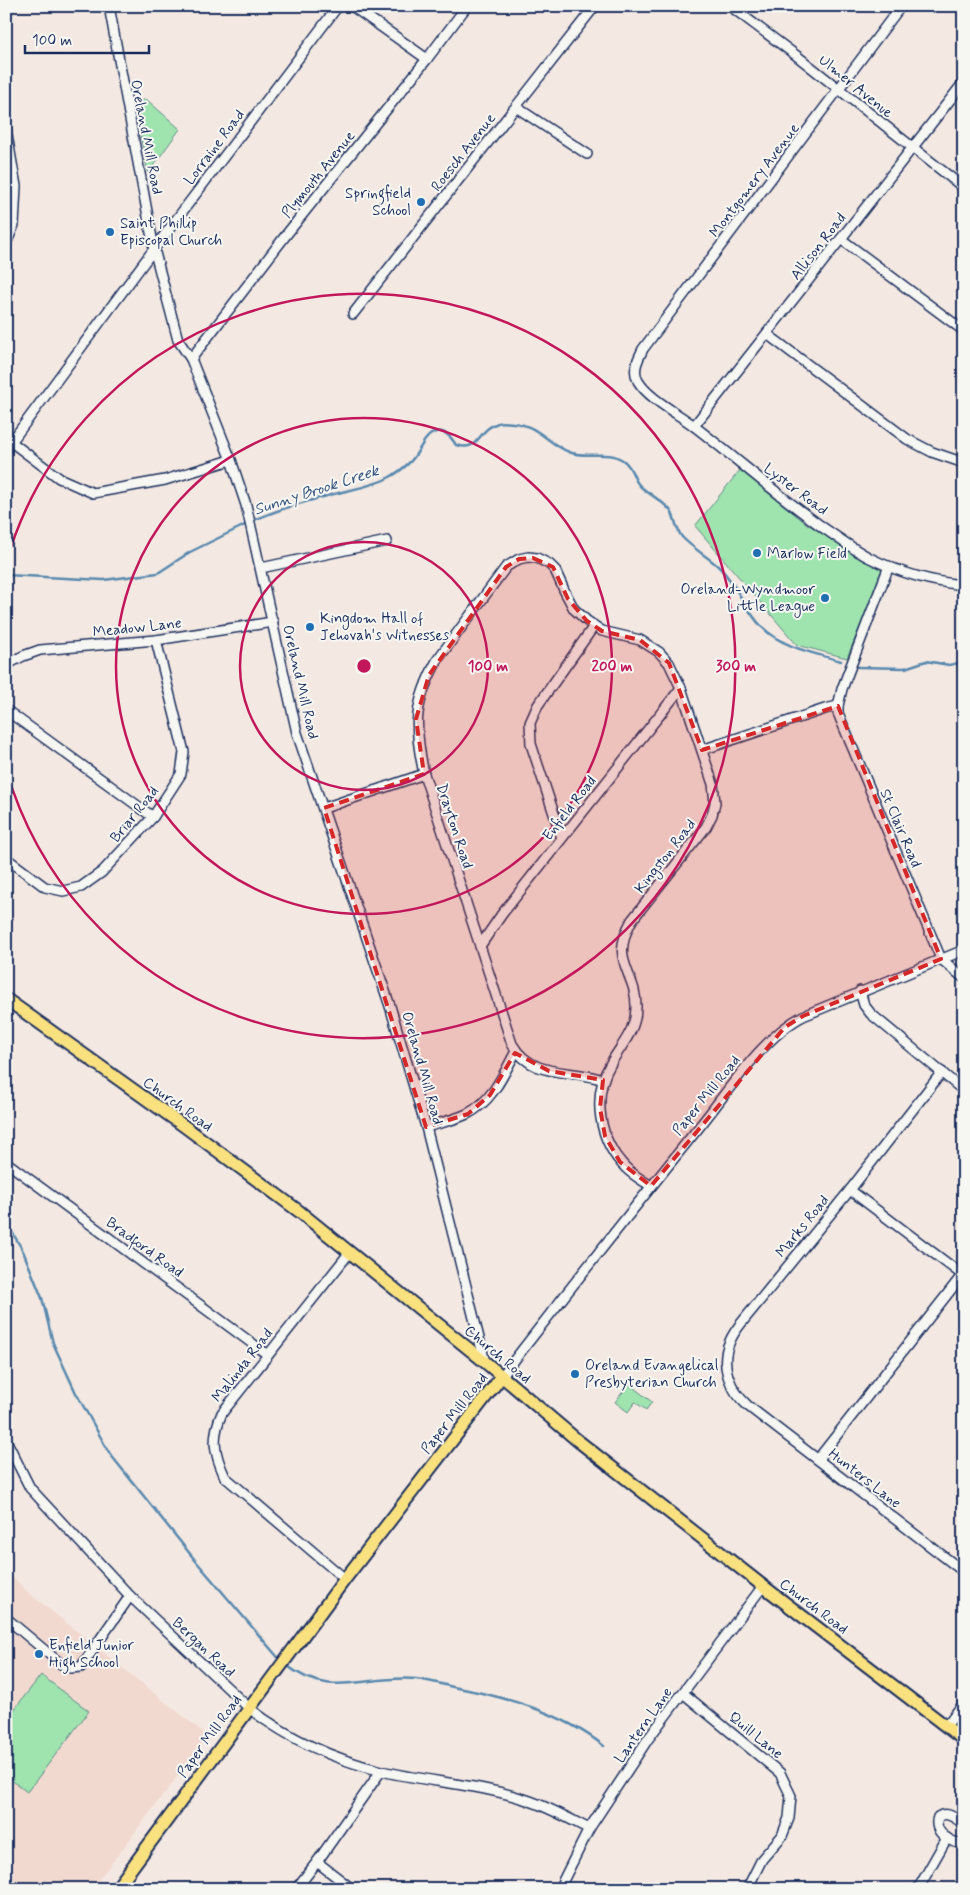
<svg xmlns="http://www.w3.org/2000/svg" width="970" height="1895" font-family="Mynerve,sans-serif">
	<style>
		.built { fill: #f1d9cf }
		.green { fill: #9fe3af; stroke: #5d8986 }
		.lines { fill: none; stroke-linecap: round; stroke-linejoin: round }
		.stream { stroke: #5988ae; stroke-width: 2.5 }
		.minor-casing { stroke: #1b2f5e; stroke-width: 12 }
		.major-casing { stroke: #1b2f5e; stroke-width: 15 }
		.minor { stroke: #f6f6f2; stroke-width: 9 }
		.major { stroke: #fae180; stroke-width: 11 }
		.marked { fill: #d62828; fill-opacity: 0.2; stroke: #d62828; stroke-width: 4; stroke-dasharray: 10 6; stroke-linejoin: round }
		.ring { fill: none; stroke: #c2185b; stroke-width: 2.5 }
		.poi-dot { fill: #1f6fb2; stroke: #f6f6f2; stroke-width: 2 }
		.labels { text-anchor: middle; stroke-width: 4; stroke-linejoin: round; paint-order: stroke }
		.street-label { font-size: 15px; fill: #1b2f5e; stroke: #f6f6f2 }
		.poi-label { font-size: 15px; fill: #1b2f5e; stroke: #f6f6f2; text-anchor: start }
		.water-label { font-size: 16px; font-style: italic; fill: #35547f; stroke: #f6f6f2 }
		.centre { fill: #c2185b; stroke: #f6f6f2; stroke-width: 2.5 }
		.ring-label { font-size: 15px; text-anchor: middle; font-weight: bold; fill: #c2185b; stroke: #f6f6f2; stroke-width: 4; stroke-linejoin: round; paint-order: stroke }
	</style>
	<rect width="100%" height="100%" fill="#f4e9e2"/>
	<filter id="ink" filterUnits="userSpaceOnUse"><feTurbulence type="fractalNoise" baseFrequency=".02" numOctaves="2"/><feDisplacementMap in="SourceGraphic" scale="10" xChannelSelector="R" yChannelSelector="G"/><feConvolveMatrix kernelMatrix="1 2 1 2 8 2 1 2 1" color-interpolation-filters="sRGB"/></filter>
	<g filter="url(#ink)">
		<polygon class="built" points="6,1570 29,1593 208,1736 92,1889 6,1889"/>
		<g class="green">
			<polygon points="146,99 180,129 148,173 134,103"/>
			<polygon points="740,470 807,524 884,569 847,658 797,645 695,526"/>
			<polygon points="629,1384 652,1402 646,1410 635,1402 628,1412 615,1402"/>
			<polygon points="41,1675 89,1711 27,1792 6,1776 6,1720"/>
		</g>
		<g class="lines">
			<g class="stream">
				<path d="M252,521c29,-13 60,-21 90,-29 16,-4 34,-7 48,-15 7,-4 15,-10 21,-16 7,-8 10,-16 15,-22 12,-14 23,-6 30,6 24,8 21,-16 42,-22 4,-2 10,0 15,0 25,2 34,20 56,29 16,7 40,-3 55,9 9,7 9,18 16,25 8,8 27,17 32,27 4,8 4,16 10,24 11,12 27,20 38,31 17,17 25,42 42,59 21,21 52,26 79,34"/>
				<polyline points="6,575 104,580 158,573 190,552 247,524"/>
				<polyline points="858,667 905,668 926,661 949,665 959,663 964,659"/>
				<polyline points="6,1221 23,1251 42,1298 53,1343 76,1393 110,1454 195,1560 281,1661"/>
				<path d="M285,1664c45,37 81,10 131,15 12,1 25,5 37,8 53,10 108,25 151,59"/>
			</g>
			<defs>
				<g id="minor">
					<polyline points="109,6 154,249 178,340 191,359 231,460 246,505 297,733 390,1006 426,1127 485,1362"/>
					<polyline points="352,6 427,59"/>
					<polyline points="730,6 797,56 964,188"/>
					<path d="M901,6l-258,343c-5,10 -11,21 -5,32 11,18 39,32 56,45 44,34 86,71 131,103 15,10 29,21 45,29 28,14 62,24 94,27"/>
					<polyline points="516,107 587,154"/>
					<polyline points="6,129 16,186 14,225 6,244"/>
					<polyline points="841,239 964,331"/>
					<polyline points="353,314 595,6"/>
					<polyline points="767,334 907,439 932,452 964,463"/>
					<polyline points="191,359 286,235 427,59 467,6"/>
					<polyline points="694,426 964,82"/>
					<polyline points="6,438 59,478 93,493 165,480 231,460"/>
					<polyline points="6,449 154,249 338,6"/>
					<polyline points="889,566 842,689 838,706 838,713 941,959 964,978"/>
					<polyline points="261,568 387,541"/>
					<polyline points="6,665 23,656 40,650 156,640 273,622"/>
					<polyline points="6,710 153,817"/>
					<polyline points="702,750 825,709 838,706"/>
					<polyline points="324,808 424,774"/>
					<polyline points="562,838 531,744 530,723 538,705 594,626"/>
					<polyline points="6,858 45,887 63,891 81,887 102,872 153,817 181,774 184,752 156,640"/>
					<polyline points="480,946 502,914 681,688"/>
					<polyline points="860,991 864,1005 871,1014 964,1091"/>
					<path d="M942,1072l-92,118 -107,131c-5,6 -10,13 -13,20 -11,24 0,49 18,65l216,166"/>
					<path d="M603,1080c-32,-12 -70,0 -91,-36l-88,-270c-10,-49 -11,-70 14,-115l68,-92 13,-8 9,-2 9,1 12,6 6,6 9,20 10,19 13,12 15,10 38,9 19,12 10,11 12,25 32,96 2,19 -3,12 -6,12 -74,93c-24,43 5,51 4,88 0,22 -14,36 -25,55 -20,33 -12,78 15,105 7,7 17,13 25,18"/>
					<path d="M426,1127c14,-4 28,-7 41,-13 25,-12 37,-40 49,-63"/>
					<polyline points="6,1162 268,1355"/>
					<polyline points="850,1190 964,1276"/>
					<path d="M502,1376c65,-84 131,-167 198,-250 29,-36 63,-89 103,-110l161,-66"/>
					<path d="M6,1440l24,48 100,108 119,112c40,31 83,51 133,63 46,11 96,13 142,28 23,7 44,19 65,30"/>
					<polyline points="818,1459 964,1273"/>
					<path d="M345,1579l-120,-102c-11,-24 -14,-39 -3,-64l128,-161"/>
					<polyline points="6,1618 61,1664 71,1668 81,1667 130,1596"/>
					<polyline points="683,1693 780,1773 791,1796 789,1818 782,1836 762,1859 747,1889"/>
					<polyline points="946,1726 964,1703"/>
					<path d="M964,1824c-8,-5 -17,-14 -26,-7 -6,15 13,27 26,26"/>
					<polyline points="317,1862 352,1889"/>
					<polyline points="296,1889 317,1862 381,1771"/>
					<polyline points="559,1889 589,1829 648,1739 763,1586"/>
					<polyline points="918,1889 947,1838"/>
				</g>
				<g id="major">
					<polyline points="6,999 184,1126 300,1212 485,1362 577,1440 763,1586 964,1740"/>
					<polyline points="116,1889 345,1579 502,1376"/>
				</g>
			</defs>
			<use href="#minor" class="minor-casing"/>
			<use href="#major" class="major-casing"/>
			<use href="#minor" class="minor"/>
			<use href="#major" class="major"/>
		</g>
	</g>
	<path class="marked" d="M533,558l20,9 15,32 19,22 15,10 38,9 29,23 33,87 136,-44 103,253 -138,57 -18,11 -134,159 -31,-24 -15,-26 -5,-28 3,-28 -54,-9 -34,-18 -25,42 -22,19 -42,13 -102,-319 100,-34 -8,-55 13,-44 77,-108 13,-8z"/>
	<g class="ring">
		<circle cx="364" cy="666" r="124"/>
		<circle cx="364" cy="666" r="248"/>
		<path d="M6 563A372 372 0 1 1 6 769"/>
	</g>
	<g class="poi-dot">
		<circle cx="421" cy="202" r="5"/>
		<circle cx="110" cy="232" r="5"/>
		<circle cx="757" cy="553" r="5"/>
		<circle cx="825" cy="598" r="5"/>
		<circle cx="310" cy="627" r="5"/>
		<circle cx="575" cy="1374" r="5"/>
		<circle cx="39" cy="1654" r="5"/>
	</g>
	<g class="labels">
		<g class="street-label">
			<text transform="translate(856 86) rotate(39)" y="5">Ulmer Avenue</text>
			<text transform="translate(147 137) rotate(79)" y="5">Oreland Mill Road</text>
			<text transform="translate(214 147) rotate(-53)" y="5">Lorraine Road</text>
			<text transform="translate(463 152) rotate(-52)" y="5">Roesch Avenue</text>
			<text transform="translate(318 174) rotate(-51)" y="5">Plymouth Avenue</text>
			<text transform="translate(754 180) rotate(-53)" y="5">Montgomery Avenue</text>
			<text transform="translate(818 246) rotate(-52)" y="5">Allison Road</text>
			<text transform="translate(796 489) rotate(37)" y="5">Lyster Road</text>
			<text transform="translate(137 627) rotate(-6)" y="5">Meadow Lane</text>
			<text transform="translate(301 682) rotate(77)" y="5">Oreland Mill Road</text>
			<text transform="translate(569 808) rotate(-52)" y="5">Enfield Road</text>
			<text transform="translate(134 814) rotate(-51)" y="5">Briar Road</text>
			<text transform="translate(455 826) rotate(72)" y="5">Drayton Road</text>
			<text transform="translate(901 828) rotate(67)" y="5">St Clair Road</text>
			<text transform="translate(665 856) rotate(-52)" y="5">Kingston Road</text>
			<text transform="translate(423 1068) rotate(74)" y="5">Oreland Mill Road</text>
			<text transform="translate(706 1095) rotate(-51)" y="5">Paper Mill Road</text>
			<text transform="translate(178 1104) rotate(36)" y="5">Church Road</text>
			<text transform="translate(802 1226) rotate(-51)" y="5">Marks Road</text>
			<text transform="translate(145 1247) rotate(36)" y="5">Bradford Road</text>
			<text transform="translate(498 1354) rotate(40)" y="5">Church Road</text>
			<text transform="translate(242 1365) rotate(-52)" y="5">Malinda Road</text>
			<text transform="translate(454 1413) rotate(-52)" y="5">Paper Mill Road</text>
			<text transform="translate(865 1478) rotate(38)" y="5">Hunters Lane</text>
			<text transform="translate(814 1606) rotate(37)" y="5">Church Road</text>
			<text transform="translate(204 1647) rotate(43)" y="5">Bergan Road</text>
			<text transform="translate(643 1725) rotate(-55)" y="5">Lantern Lane</text>
			<text transform="translate(756 1735) rotate(39)" y="5">Quill Lane</text>
			<text transform="translate(209 1736) rotate(-54)" y="5">Paper Mill Road</text>
		</g>
		<g class="poi-label">
			<text x="411" y="198" text-anchor="end">Springfield<tspan x="411" dy="17">School</tspan></text>
			<text x="120" y="228">Saint Phillip<tspan x="120" dy="17">Episcopal Church</tspan></text>
			<text x="767" y="558">Marlow Field</text>
			<text x="815" y="594" text-anchor="end">Oreland-Wyndmoor<tspan x="815" dy="17">Little League</tspan></text>
			<text x="320" y="623">Kingdom Hall of<tspan x="320" dy="17">Jehovah's Witnesses</tspan></text>
			<text x="585" y="1370">Oreland Evangelical<tspan x="585" dy="17">Presbyterian Church</tspan></text>
			<text x="49" y="1650">Enfield Junior<tspan x="49" dy="17">High School</tspan></text>
		</g>
		<g class="water-label">
			<text transform="translate(316 489) rotate(-18)" y="6">Sunny Brook Creek</text>
		</g>
	</g>
	<circle cx="364" cy="666" r="8" class="centre"/>
	<g class="ring-label">
		<text x="488" y="671">100 m</text>
		<text x="612" y="671">200 m</text>
		<text x="736" y="671">300 m</text>
	</g>
	<rect width="970" height="1895" fill="none" stroke="#f6f6f2" stroke-width="25"/>
	<rect x="12" y="12" width="945" height="1870" fill="none" stroke="#1b2f5e" stroke-width="2" filter="url(#ink)"/>
	<path d="M25 45v8h124v-8" fill="none" stroke="#1b2f5e" stroke-width="2.5"/>
	<text x="32" y="45" font-size="15" fill="#1b2f5e" stroke="#f6f6f2" stroke-width="4" paint-order="stroke">100 m</text>
</svg>
